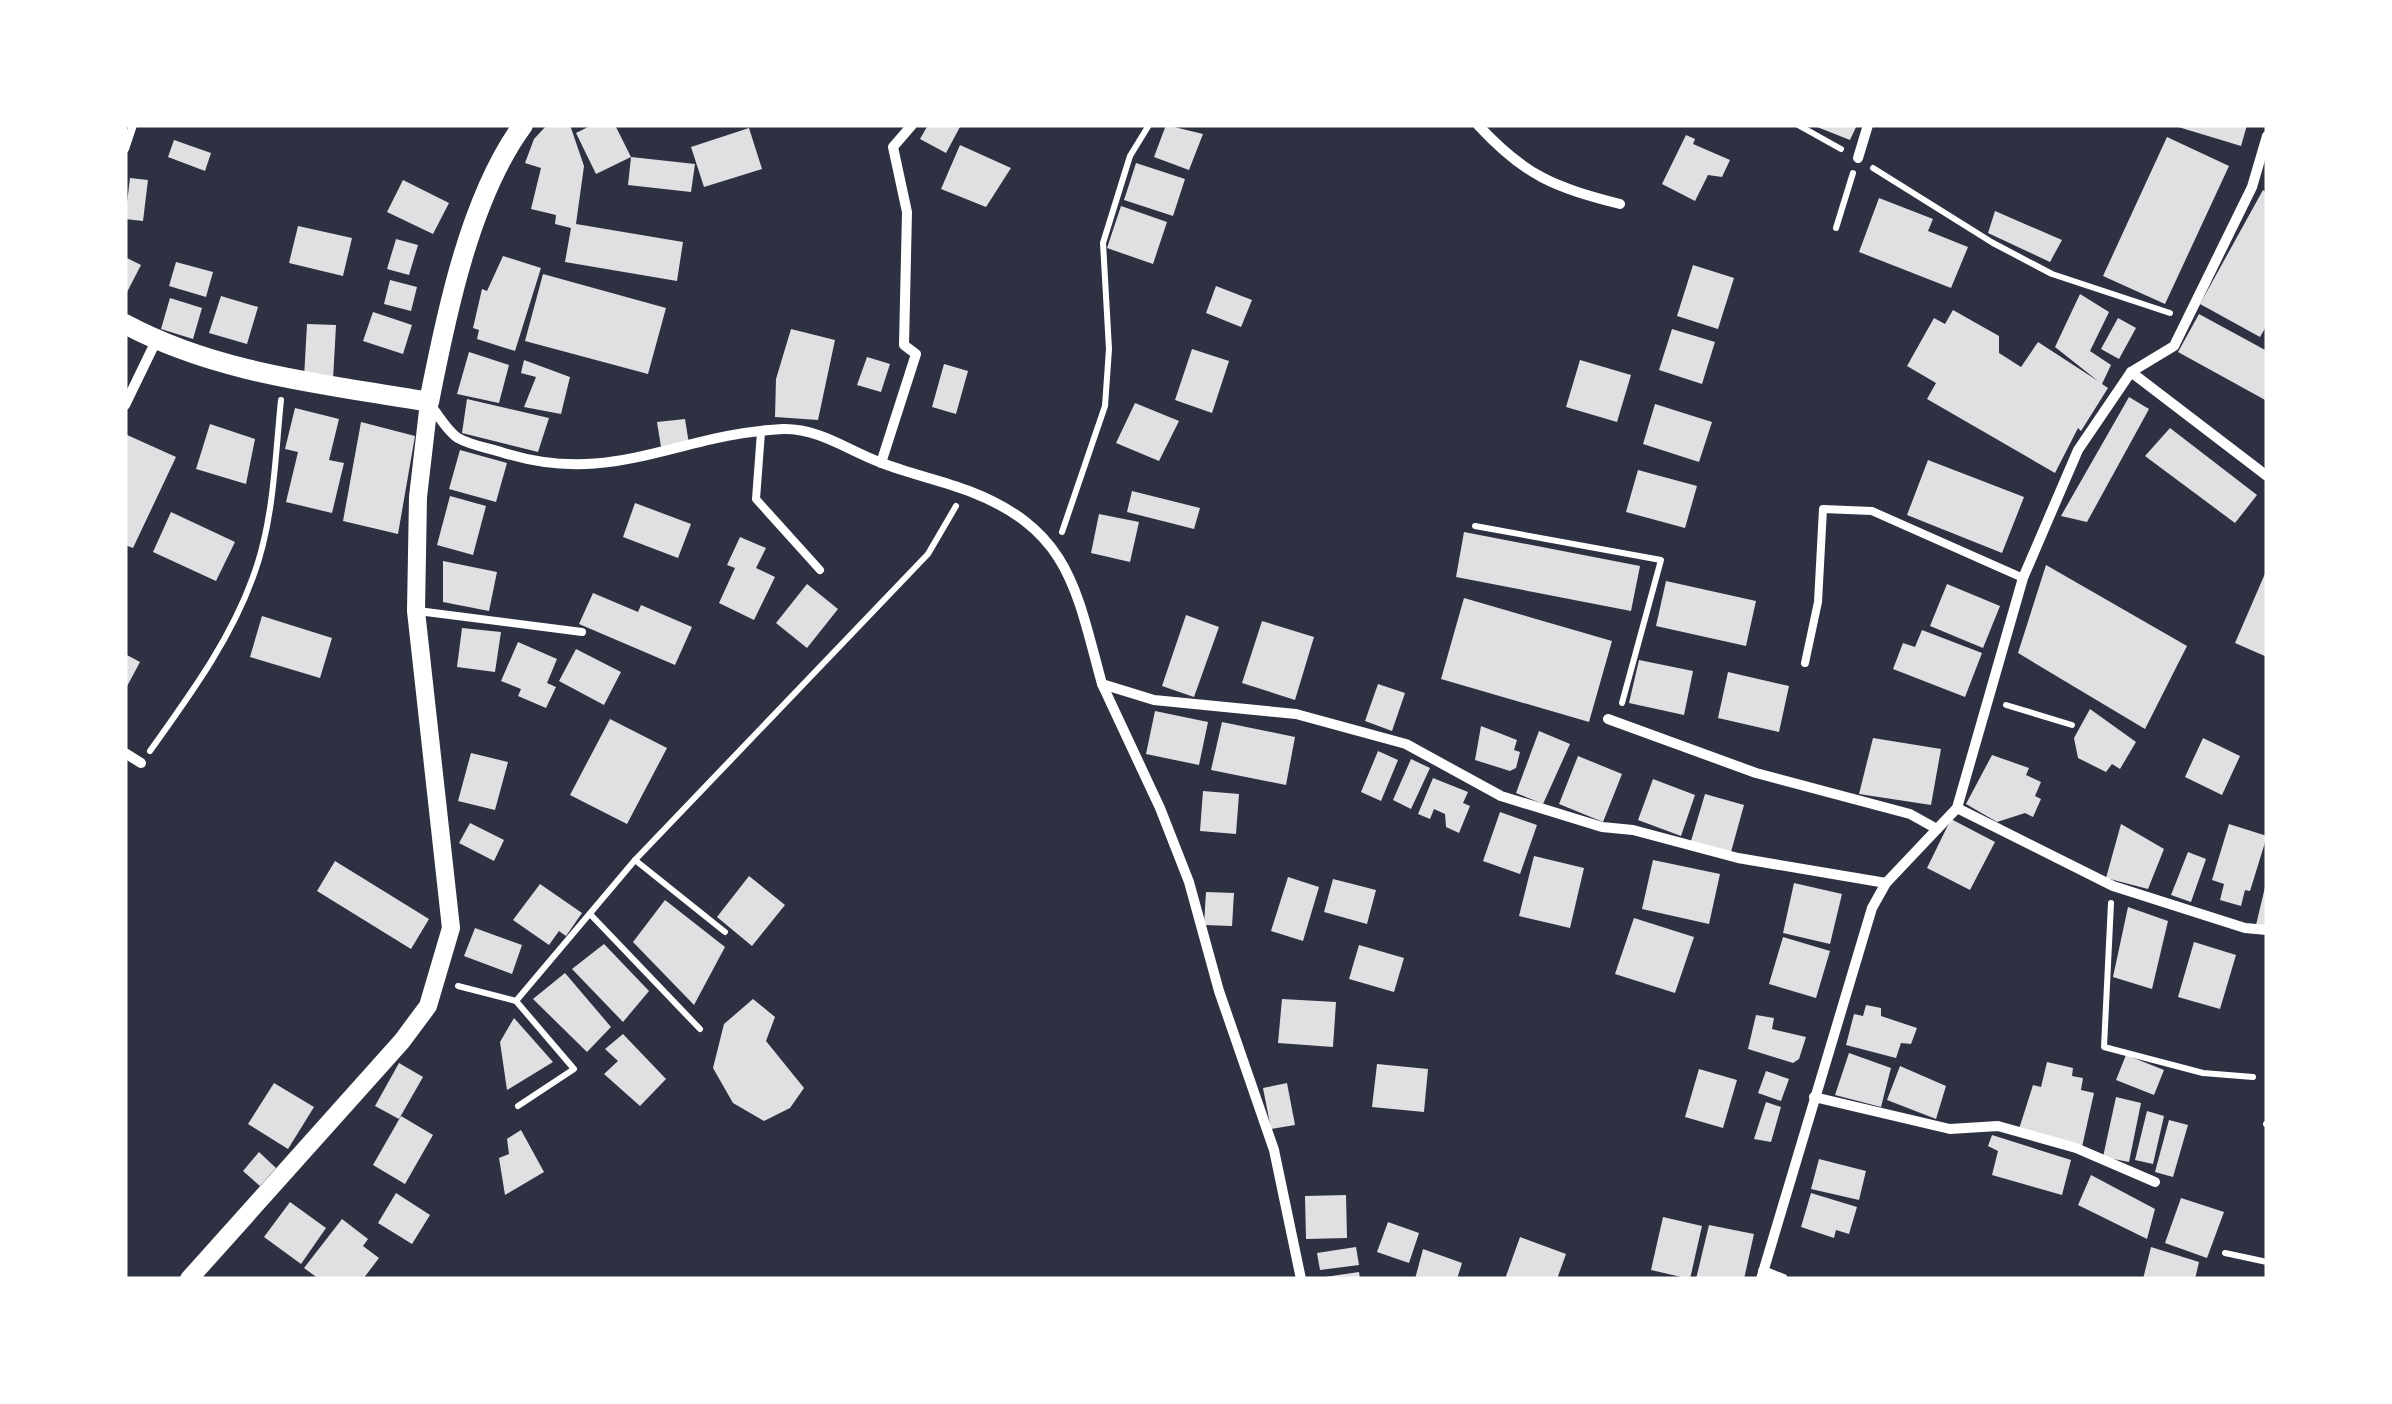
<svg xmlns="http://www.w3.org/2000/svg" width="2392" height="1404" font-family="'PT Sans',sans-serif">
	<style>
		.building { fill: #e0e0e3 }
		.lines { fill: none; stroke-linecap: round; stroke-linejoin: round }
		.path { stroke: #fff; stroke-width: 6 }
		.service { stroke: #fff; stroke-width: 8 }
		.minor { stroke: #fff; stroke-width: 10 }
		.tertiary { stroke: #fff; stroke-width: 18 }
		.secondary { stroke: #fff; stroke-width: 20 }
	</style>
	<rect width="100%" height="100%" fill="#2d3142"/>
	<g class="building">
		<polygon points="547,125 570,125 584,166 576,224 683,242 677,281 565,262 571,228 555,224 556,215 531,209 541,168 525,163 534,139"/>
		<polygon points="592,125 615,125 631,157 596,174 576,133"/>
		<polygon points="928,125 961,125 946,153 920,139"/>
		<polygon points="1166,125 1203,134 1189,170 1154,157"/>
		<polygon points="1812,125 1857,125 1850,140"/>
		<polygon points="2247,125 2241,146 2175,126 2176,125"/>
		<polygon points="749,128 762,169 704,187 691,147"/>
		<polygon points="1686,135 1695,139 1693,144 1730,160 1722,177 1708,175 1695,201 1662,184"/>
		<polygon points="2167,137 2229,166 2165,304 2103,276"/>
		<polygon points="174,140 211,153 205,171 168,157"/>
		<polygon points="960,145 1011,168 986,207 941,189"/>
		<polygon points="631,157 695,164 691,192 628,185"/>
		<polygon points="1136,163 1185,179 1173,216 1124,200"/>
		<polygon points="130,178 148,180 143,221 125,219"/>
		<polygon points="403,180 449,203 433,234 387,212"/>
		<polygon points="2263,190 2267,193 2267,325 2260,337 2200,304"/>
		<polygon points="1879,198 1933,219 1928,231 1968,247 1951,288 1859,252"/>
		<polygon points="1121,206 1167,222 1153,264 1107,248"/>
		<polygon points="1995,211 2062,240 2050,262 1988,233"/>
		<polygon points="298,226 352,238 343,276 289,263"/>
		<polygon points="396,239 418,245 409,275 387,269"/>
		<polygon points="503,256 541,268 515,351 477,339 479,330 473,328 482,289 487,291"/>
		<polygon points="125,257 141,265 125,296"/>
		<polygon points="176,262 213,272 206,297 169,286"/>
		<polygon points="1693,265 1734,278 1718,329 1677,316"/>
		<polygon points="543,274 666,308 648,374 525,341"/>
		<polygon points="390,280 417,287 411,311 384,304"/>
		<polygon points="1216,286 1252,300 1241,327 1206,313"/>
		<polygon points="2080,294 2109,312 2090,351 2111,365 2102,384 2108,388 2081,431 2078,428 2055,473 1927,399 1936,383 1907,366 1934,318 1945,324 1953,310 1999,336 1999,353 2021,367 2038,342 2098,381 2055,347"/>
		<polygon points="221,296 258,307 247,344 209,333"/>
		<polygon points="170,298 202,308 193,339 161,329"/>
		<polygon points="373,312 412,325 403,354 363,341"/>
		<polygon points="2199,314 2267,351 2267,401 2178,352"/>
		<polygon points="2118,318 2136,328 2119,359 2101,349"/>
		<polygon points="307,324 336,325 333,380 304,378"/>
		<polygon points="791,329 835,340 818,420 775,417 776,379"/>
		<polygon points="1672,329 1715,342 1702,384 1659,370"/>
		<polygon points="1192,349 1229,361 1212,413 1175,400"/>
		<polygon points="469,352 509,365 499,403 457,394"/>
		<polygon points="867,357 890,364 881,392 857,385"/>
		<polygon points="524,360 570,377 561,414 524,407 536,377 521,373"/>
		<polygon points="1580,360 1631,375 1617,422 1566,407"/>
		<polygon points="944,364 968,371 956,414 932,407"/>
		<polygon points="2129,397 2149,409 2087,522 2061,516"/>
		<polygon points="467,399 549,418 538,452 462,433"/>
		<polygon points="1135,403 1179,421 1159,461 1116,443"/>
		<polygon points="1655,404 1712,422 1699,462 1643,444"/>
		<polygon points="295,408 339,419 329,460 344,463 332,513 286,502 298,452 285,449"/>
		<polygon points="685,419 689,444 661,447 657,422"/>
		<polygon points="361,422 415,436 398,534 343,521"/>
		<polygon points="210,424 255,439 246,484 196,469"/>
		<polygon points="2170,428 2257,495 2235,523 2145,456"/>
		<polygon points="125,434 176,457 133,548 125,545"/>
		<polygon points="460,450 507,463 496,502 449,489"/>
		<polygon points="1928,460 2024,497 2002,553 1907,515"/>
		<polygon points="1638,470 1697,486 1685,528 1626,512"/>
		<polygon points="1132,491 1200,508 1194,529 1127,512"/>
		<polygon points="450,496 486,506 473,555 437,545"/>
		<polygon points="635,503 691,524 678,558 623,537"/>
		<polygon points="171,512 235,542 216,581 153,552"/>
		<polygon points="1099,514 1139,522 1130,562 1091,553"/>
		<polygon points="1464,532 1640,566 1631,611 1456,577"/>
		<polygon points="740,537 766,548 756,568 775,577 754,620 719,603 735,568 727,565"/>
		<polygon points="443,561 497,572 489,611 443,602"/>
		<polygon points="2046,565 2187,646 2145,729 2018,653"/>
		<polygon points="2267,569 2267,657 2235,643"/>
		<polygon points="1666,581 1756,601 1746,646 1656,626"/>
		<polygon points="807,584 838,609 807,648 776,623"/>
		<polygon points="1947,584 2000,606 1983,648 1930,626"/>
		<polygon points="593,593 638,612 641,605 692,627 675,665 579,624"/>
		<polygon points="1464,598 1612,641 1589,722 1441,679"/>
		<polygon points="1186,615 1219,627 1194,697 1162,686"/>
		<polygon points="262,616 332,638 320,678 250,657"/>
		<polygon points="1262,621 1314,637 1295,700 1242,683"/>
		<polygon points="462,628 501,632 495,672 457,667"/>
		<polygon points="1922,630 1982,653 1965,697 1893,669 1903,643 1915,647"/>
		<polygon points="518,642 557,659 547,683 556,687 546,708 518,696 521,689 501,681"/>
		<polygon points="576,649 621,672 604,705 559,681"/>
		<polygon points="125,654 140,662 125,690"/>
		<polygon points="1639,660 1693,671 1684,715 1629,703"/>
		<polygon points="1728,672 1789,686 1779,732 1718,718"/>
		<polygon points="1378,684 1405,693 1392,731 1365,721"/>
		<polygon points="2090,709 2136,742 2120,769 2112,764 2106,772 2078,758 2074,738"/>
		<polygon points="1155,711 1208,722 1199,765 1146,754"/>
		<polygon points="610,719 667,748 627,824 570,795"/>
		<polygon points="1222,722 1295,737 1286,785 1211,770"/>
		<polygon points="1481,726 1517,740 1514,750 1520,752 1516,768 1510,771 1475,760"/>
		<polygon points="1539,731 1570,744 1543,804 1516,793"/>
		<polygon points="1873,738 1941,749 1931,805 1859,794"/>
		<polygon points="2203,738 2240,756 2222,795 2185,777"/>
		<polygon points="1378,751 1398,760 1381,801 1361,792"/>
		<polygon points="471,753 508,762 495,810 458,801"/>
		<polygon points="1992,755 2029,768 2026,775 2041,782 2035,796 2041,799 2033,817 2025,813 1997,822 1966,804"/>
		<polygon points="1578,756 1622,774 1603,822 1559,804"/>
		<polygon points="1411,759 1430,768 1411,809 1393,800"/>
		<polygon points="1433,778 1468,792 1463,803 1470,806 1459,833 1446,827 1445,814 1434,809 1430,819 1418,814"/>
		<polygon points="1653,779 1695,795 1681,836 1638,820"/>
		<polygon points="1203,791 1239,794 1236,834 1200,831"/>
		<polygon points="1705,794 1744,805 1731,852 1691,841"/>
		<polygon points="1500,812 1537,825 1520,874 1483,861"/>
		<polygon points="1951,819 1995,842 1970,890 1927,868"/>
		<polygon points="470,823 504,840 494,861 459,843"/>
		<polygon points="2121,824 2164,849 2148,889 2106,878"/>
		<polygon points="2229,824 2267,836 2250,891 2245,890 2241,906 2220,900 2224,884 2212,880"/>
		<polygon points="2188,852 2206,859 2191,902 2171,895"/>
		<polygon points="1534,856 1584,868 1570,928 1519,916"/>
		<polygon points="1653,860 1720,874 1709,924 1642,909"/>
		<polygon points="335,861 429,919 411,949 317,891"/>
		<polygon points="749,876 785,905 752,946 717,917"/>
		<polygon points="1288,877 1319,887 1303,941 1271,931"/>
		<polygon points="1333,879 1376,890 1367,924 1324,912"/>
		<polygon points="1794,883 1842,894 1830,944 1783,933"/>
		<polygon points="2266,883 2267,926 2256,925"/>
		<polygon points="540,884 582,913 566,936 559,931 549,945 513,920"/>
		<polygon points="1206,892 1234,893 1232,926 1204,925"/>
		<polygon points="665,900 725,947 694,1005 633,942"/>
		<polygon points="2128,907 2168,921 2152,989 2113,977"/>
		<polygon points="1634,918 1694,937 1675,993 1615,974"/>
		<polygon points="475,928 522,945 512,974 464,956"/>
		<polygon points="1783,937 1830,951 1816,998 1769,984"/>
		<polygon points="2194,942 2236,955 2220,1009 2178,997"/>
		<polygon points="604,944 649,991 623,1022 572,969"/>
		<polygon points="1359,945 1404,958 1394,992 1349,979"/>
		<polygon points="565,973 611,1027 587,1052 533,999"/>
		<polygon points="753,999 775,1017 766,1041 804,1088 790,1108 764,1121 733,1103 713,1068 724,1024"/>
		<polygon points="1282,999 1336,1002 1333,1047 1278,1043"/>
		<polygon points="1866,1005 1881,1008 1881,1016 1917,1028 1911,1044 1901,1043 1896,1058 1846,1045 1854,1014 1863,1016"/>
		<polygon points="1756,1015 1774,1018 1772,1029 1806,1037 1799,1059 1793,1063 1748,1049"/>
		<polygon points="514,1018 553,1062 507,1090 500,1042"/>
		<polygon points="623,1034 666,1079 640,1106 604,1074 618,1061 605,1049"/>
		<polygon points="1849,1053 1891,1068 1881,1107 1835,1095"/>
		<polygon points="2126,1055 2164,1070 2154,1095 2116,1080"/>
		<polygon points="2047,1062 2073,1068 2072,1076 2083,1078 2081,1090 2094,1093 2082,1147 2019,1129 2033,1085 2041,1087"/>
		<polygon points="399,1063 423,1077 399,1119 375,1106"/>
		<polygon points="1377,1064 1428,1069 1424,1112 1372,1107"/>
		<polygon points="1900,1066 1946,1086 1936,1119 1887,1100"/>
		<polygon points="1699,1069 1737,1080 1723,1128 1685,1117"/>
		<polygon points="1766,1071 1789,1079 1781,1101 1758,1093"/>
		<polygon points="274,1083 314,1107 288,1149 248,1124"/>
		<polygon points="1287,1083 1295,1125 1271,1129 1263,1088"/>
		<polygon points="2116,1097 2141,1103 2129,1162 2103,1157"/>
		<polygon points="1766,1102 1781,1107 1771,1142 1754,1139"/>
		<polygon points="2147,1111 2164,1116 2153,1164 2135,1160"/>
		<polygon points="401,1116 433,1135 405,1184 373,1165"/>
		<polygon points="2169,1120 2188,1125 2173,1177 2155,1172"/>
		<polygon points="521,1130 544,1172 505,1195 499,1158 509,1154 507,1139"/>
		<polygon points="1992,1135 2071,1160 2062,1195 1992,1175 1998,1151 1988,1146"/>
		<polygon points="259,1152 276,1168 260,1186 243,1171"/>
		<polygon points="1819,1159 1866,1171 1859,1200 1811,1189"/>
		<polygon points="2091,1175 2155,1209 2147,1239 2078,1205"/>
		<polygon points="396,1193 430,1215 412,1244 378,1223"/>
		<polygon points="1811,1193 1857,1207 1849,1234 1836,1230 1834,1238 1801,1227"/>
		<polygon points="1346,1195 1347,1238 1306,1239 1305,1196"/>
		<polygon points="2181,1198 2224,1212 2207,1258 2165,1243"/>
		<polygon points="290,1202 326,1228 301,1264 264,1237"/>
		<polygon points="1663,1217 1702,1226 1690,1279 1651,1270"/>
		<polygon points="342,1219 368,1239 363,1246 379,1258 363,1279 319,1279 304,1268"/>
		<polygon points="1388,1222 1419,1233 1409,1263 1377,1252"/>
		<polygon points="1709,1225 1754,1234 1744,1279 1696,1279"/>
		<polygon points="1520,1237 1566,1254 1557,1279 1505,1279"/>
		<polygon points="1356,1247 1359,1265 1320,1270 1317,1253"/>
		<polygon points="2151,1247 2199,1262 2195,1279 2143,1279"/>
		<polygon points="1423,1249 1462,1263 1457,1279 1415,1279"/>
		<polygon points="1359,1272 1360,1279 1325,1279 1325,1277"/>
	</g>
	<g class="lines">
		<g class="path">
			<polyline points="1798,125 1841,149"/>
			<polyline points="1873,168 1993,243 2052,274 2170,313"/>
			<polyline points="1836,228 1853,173"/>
			<polyline points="1475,526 1661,560 1622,703"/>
			<polyline points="1062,532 1105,406 1109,349 1103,243 1130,156 1149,125"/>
			<polyline points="2006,705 2072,725"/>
			<path d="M150,751c39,-55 80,-110 103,-174 21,-56 22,-119 28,-177"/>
			<polyline points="635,860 725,932"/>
			<polyline points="2111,903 2104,1047 2203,1073 2253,1077"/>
			<polyline points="590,914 700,1029"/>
			<polyline points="458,986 516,1001 574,1069 518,1106"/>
			<polyline points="516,1001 635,860 928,554 956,506"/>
			<polyline points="2266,1124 2267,1124"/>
			<polyline points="2225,1253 2267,1262"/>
		</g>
		<g class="service">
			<polyline points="125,149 133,125"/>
			<polyline points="761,432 756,499 820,570"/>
			<polyline points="418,611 582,632"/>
			<polyline points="1805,663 1818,602 1823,509 1872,511 2023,578"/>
		</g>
		<g class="minor">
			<path d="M1478,125c47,51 76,62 142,79"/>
			<polyline points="1858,158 1868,125"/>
			<polyline points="2131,372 2267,476"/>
			<path d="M429,403c8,10 18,28 29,35 12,7 30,10 43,14 111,36 175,-18 282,-23 36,-1 66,22 99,34 28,11 58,17 87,28 101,39 107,98 133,193l52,16 142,14 110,30 95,52 101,31 31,3 105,28 148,25"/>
			<polyline points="125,405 156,341"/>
			<polyline points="881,463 916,354 904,345 907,212 893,147 912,125"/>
			<polyline points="1102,684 1160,808 1189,882 1219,991 1274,1150 1301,1279"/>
			<polyline points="1608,719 1756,773 1910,814 1937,829"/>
			<polyline points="125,753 141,763"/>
			<polyline points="1957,808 2113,886 2245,928 2267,930"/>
			<polyline points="1814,1097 1950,1129 1998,1126 2076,1148 2155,1182"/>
			<polyline points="1763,1271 1783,1279"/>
			<polyline points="1761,1279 1872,908 1886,883 1957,808 2023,578 2078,450 2131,372 2174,346 2252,187 2267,136"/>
		</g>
		<polyline class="tertiary" points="189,1279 402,1041 428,1006 451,928 416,611 418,497 429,402"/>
		<path class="secondary" d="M125,324c93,50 201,60 304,78 17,-87 41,-205 94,-277"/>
	</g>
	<rect width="2392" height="1404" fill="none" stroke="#ffffff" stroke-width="255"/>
</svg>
